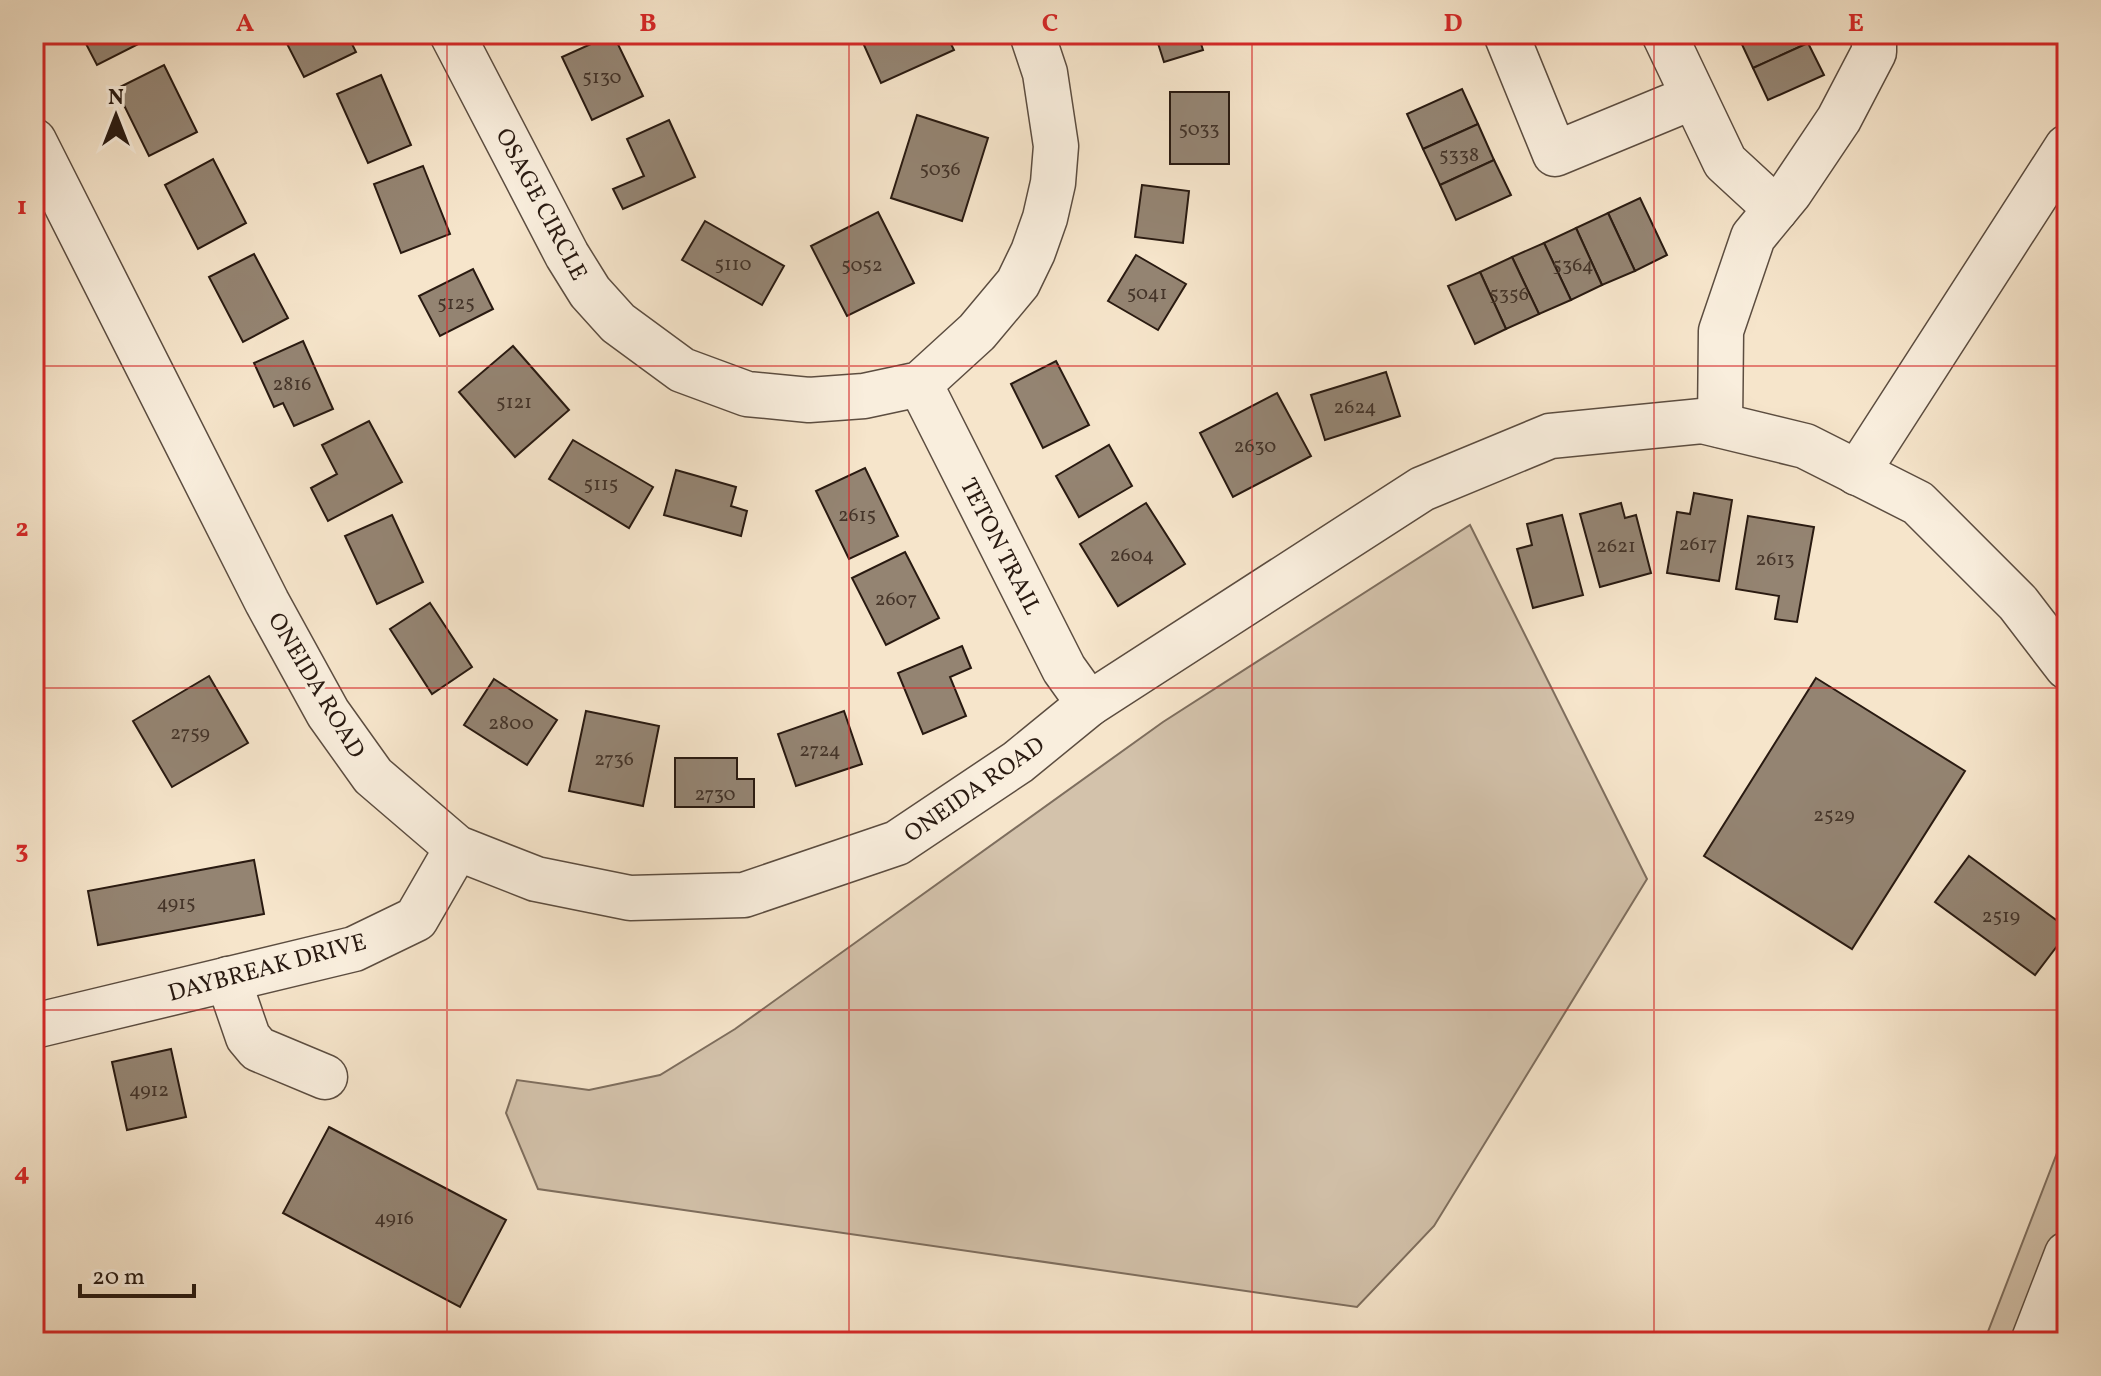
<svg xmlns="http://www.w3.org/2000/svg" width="2101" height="1376" font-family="Vollkorn,serif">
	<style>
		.green { fill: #d3c2ab; stroke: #7e6e5e; stroke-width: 2 }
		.building { fill: #948472; stroke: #291a11; stroke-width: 2 }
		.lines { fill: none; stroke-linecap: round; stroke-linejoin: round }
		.minor-casing { stroke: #5c4d40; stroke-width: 47 }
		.minor { stroke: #f9eedd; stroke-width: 44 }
		.grid { fill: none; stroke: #d62828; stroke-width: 2; stroke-opacity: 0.55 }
		.labels { text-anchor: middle; stroke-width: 7; stroke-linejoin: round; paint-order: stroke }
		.number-label { font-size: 20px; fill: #443429 }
		.street-label { font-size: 24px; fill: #291a11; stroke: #f9eedd }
		.neatline { fill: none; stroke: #d62828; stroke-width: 3 }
		.grid-label { font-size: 26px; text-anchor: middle; font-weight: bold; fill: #d62828 }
	</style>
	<rect width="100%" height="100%" fill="#f6e5cb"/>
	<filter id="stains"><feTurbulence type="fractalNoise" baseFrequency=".0025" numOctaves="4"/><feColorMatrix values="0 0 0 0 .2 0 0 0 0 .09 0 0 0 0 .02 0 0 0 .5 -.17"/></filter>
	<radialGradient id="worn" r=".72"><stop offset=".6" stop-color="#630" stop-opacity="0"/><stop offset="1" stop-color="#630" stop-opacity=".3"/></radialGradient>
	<g class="green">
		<polygon points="1470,525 1647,879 1434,1226 1357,1307 538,1189 506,1113 517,1080 589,1090 660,1075 735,1029 1163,722"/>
		<polygon points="2067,1127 2067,1342 1984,1342"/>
	</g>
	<g class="building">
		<polygon points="101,34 158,34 97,65 85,42"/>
		<polygon points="282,34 347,34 356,52 304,77"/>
		<polygon points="613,34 643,96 592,120 562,57"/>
		<polygon points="859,34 946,34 954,50 881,83"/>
		<polygon points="1155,34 1198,34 1203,50 1164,62"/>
		<polygon points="1743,34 1804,34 1808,43 1753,68 1738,36"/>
		<polygon points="1808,43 1824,75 1768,100 1753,68"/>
		<polygon points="164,65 197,132 149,156 116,89"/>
		<polygon points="381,75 411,145 368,163 337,94"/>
		<polygon points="1462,89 1478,124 1423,149 1407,114"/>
		<rect x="1170" y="92" width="59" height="72"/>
		<polygon points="917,115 988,138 962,221 891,198"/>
		<polygon points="669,120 695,177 623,209 613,189 644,176 627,139"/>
		<polygon points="1478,124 1494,160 1440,185 1423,149"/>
		<polygon points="213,159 246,223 198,249 165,185"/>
		<polygon points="1494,160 1511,195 1456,220 1440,185"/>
		<polygon points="423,166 450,234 401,253 374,184"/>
		<polygon points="1142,185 1189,191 1183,243 1135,237"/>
		<polygon points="1640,198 1667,255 1635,271 1608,213"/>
		<polygon points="878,212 914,283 847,316 811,246"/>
		<polygon points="1608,213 1635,271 1602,285 1576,228"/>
		<polygon points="705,221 784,266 762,305 682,260"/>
		<polygon points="1576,228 1602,285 1571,300 1544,243"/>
		<polygon points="1544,243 1571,300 1539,314 1512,257"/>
		<polygon points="254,254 288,318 243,342 209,277"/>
		<polygon points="1136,255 1186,284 1158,330 1108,301"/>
		<polygon points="1512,257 1539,314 1506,329 1480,272"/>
		<polygon points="473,269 493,309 440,336 419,296"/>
		<polygon points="1480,272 1506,329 1475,344 1448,286"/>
		<polygon points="303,341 333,409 294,426 283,403 274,407 254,363"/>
		<polygon points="513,346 569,410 515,457 459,392"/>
		<polygon points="1056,361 1089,425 1043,448 1011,384"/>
		<polygon points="1386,372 1400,416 1325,440 1311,395"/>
		<polygon points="1277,393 1311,456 1233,497 1200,433"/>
		<polygon points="369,421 402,482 328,521 311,488 337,474 322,445"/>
		<polygon points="573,440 653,487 629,528 549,479"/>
		<polygon points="1109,445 1132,486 1079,517 1056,476"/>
		<polygon points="865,468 898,536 849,559 816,491"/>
		<polygon points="676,470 736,487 731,506 747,511 741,536 664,515"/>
		<polygon points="1694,493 1732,500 1719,581 1667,573 1677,512 1690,514"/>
		<polygon points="1146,503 1185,564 1118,606 1080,544"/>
		<polygon points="1621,503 1625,518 1636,515 1651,573 1600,587 1580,514"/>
		<polygon points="392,515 423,582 377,604 345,536"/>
		<polygon points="1562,515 1583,595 1533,608 1517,549 1532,545 1527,524"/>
		<polygon points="1748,516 1814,527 1797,622 1775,619 1779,596 1736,589"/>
		<polygon points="905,552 939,618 886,645 852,578"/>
		<polygon points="430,603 472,667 432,694 390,629"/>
		<polygon points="962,646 971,668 950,677 966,716 923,734 898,673"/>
		<polygon points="209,676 248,743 172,787 133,721"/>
		<polygon points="1816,678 1965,771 1852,949 1704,856"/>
		<polygon points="494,679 557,720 527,765 464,725"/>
		<polygon points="586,711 659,726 643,806 569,791"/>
		<polygon points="844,711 862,764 796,786 778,734"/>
		<polygon points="675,758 737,758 737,779 754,779 754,807 675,807"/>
		<polygon points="1969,856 2067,928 2067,933 2035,975 1935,902"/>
		<polygon points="254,860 264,914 98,945 88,891"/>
		<polygon points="171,1049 186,1117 127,1130 112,1062"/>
		<polygon points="329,1127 506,1220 460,1307 283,1213"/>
	</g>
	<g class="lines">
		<defs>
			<g id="minor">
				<polyline points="452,34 567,255 590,292 618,323 682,370 747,394 809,400 864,396 920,384 977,332 1018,283 1033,252 1045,218 1053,183 1056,146 1045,73 1032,34"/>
				<polyline points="1506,34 1555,154 1693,97"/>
				<polyline points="1664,34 1725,162 1776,209"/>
				<polyline points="34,141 267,602 328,713 373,776 457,848 536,879 630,898 744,895 897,843 1018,762 1089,704 1422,489 1550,436 1702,421 1805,446 1918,503 2018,603 2067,667"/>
				<polyline points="920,384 1064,669 1089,704"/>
				<polyline points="1720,425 1721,331 1753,237 1790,192 1839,119 1874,52 1874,34"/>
				<polyline points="1857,473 2067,147"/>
				<polyline points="228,979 248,1037 258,1049 325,1077"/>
				<polyline points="34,1026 354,949 416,919 457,848"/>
				<polyline points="2033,1342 2067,1254"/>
			</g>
		</defs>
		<use href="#minor" class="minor-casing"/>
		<use href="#minor" class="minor"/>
	</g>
	<path class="grid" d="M447,34v1308M849,34v1308M1252,34v1308M1654,34v1308M34,366h2033M34,688h2033M34,1010h2033"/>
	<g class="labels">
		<g class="number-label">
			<text x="602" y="83">5130</text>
			<text x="1199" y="135">5033</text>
			<text x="1459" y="161">5338</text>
			<text x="940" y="175">5036</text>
			<text x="733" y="270">5110</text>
			<text x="862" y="271">5052</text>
			<text x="1573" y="271">5364</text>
			<text x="1147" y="299">5041</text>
			<text x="1509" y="300">5356</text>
			<text x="456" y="309">5125</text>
			<text x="292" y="390">2816</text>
			<text x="514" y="408">5121</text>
			<text x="1355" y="413">2624</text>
			<text x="1255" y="452">2630</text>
			<text x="601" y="490">5115</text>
			<text x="857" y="521">2615</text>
			<text x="1698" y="550">2617</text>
			<text x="1616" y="552">2621</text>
			<text x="1132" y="561">2604</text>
			<text x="1775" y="565">2613</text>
			<text x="896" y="605">2607</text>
			<text x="511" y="729">2800</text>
			<text x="190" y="739">2759</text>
			<text x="820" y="756">2724</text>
			<text x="614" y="765">2736</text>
			<text x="715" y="800">2730</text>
			<text x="1834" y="821">2529</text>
			<text x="176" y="909">4915</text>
			<text x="2001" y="922">2519</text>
			<text x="149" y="1096">4912</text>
			<text x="394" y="1224">4916</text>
		</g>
		<g class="street-label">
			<text transform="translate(542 204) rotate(62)" y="8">OSAGE CIRCLE</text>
			<text transform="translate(1001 546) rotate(63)" y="8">TETON TRAIL</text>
			<text transform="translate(317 685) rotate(59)" y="8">ONEIDA ROAD</text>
			<text transform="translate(974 789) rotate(-35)" y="8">ONEIDA ROAD</text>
			<text transform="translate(267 967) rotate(-15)" y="8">DAYBREAK DRIVE</text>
		</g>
	</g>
	<rect width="2101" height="1376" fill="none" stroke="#f6e5cb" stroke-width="88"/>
	<g transform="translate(116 116)" stroke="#f9eedd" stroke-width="6" paint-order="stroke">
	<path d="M0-6L14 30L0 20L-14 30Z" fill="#291a11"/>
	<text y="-12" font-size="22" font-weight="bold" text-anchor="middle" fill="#291a11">N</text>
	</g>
	<path d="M80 1284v12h114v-12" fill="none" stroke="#291a11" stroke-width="4"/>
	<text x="92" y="1284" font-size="24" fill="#291a11" stroke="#f9eedd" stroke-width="6" paint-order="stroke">20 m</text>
	<rect x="44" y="44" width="2013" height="1288" class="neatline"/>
	<g class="grid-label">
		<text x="245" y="31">A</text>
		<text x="648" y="31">B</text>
		<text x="1050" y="31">C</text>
		<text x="1453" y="31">D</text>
		<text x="1856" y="31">E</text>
		<text x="22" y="214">1</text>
		<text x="22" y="536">2</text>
		<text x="22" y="858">3</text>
		<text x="22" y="1180">4</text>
	</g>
	<rect width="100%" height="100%" filter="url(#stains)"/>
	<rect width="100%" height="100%" fill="url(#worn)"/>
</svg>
